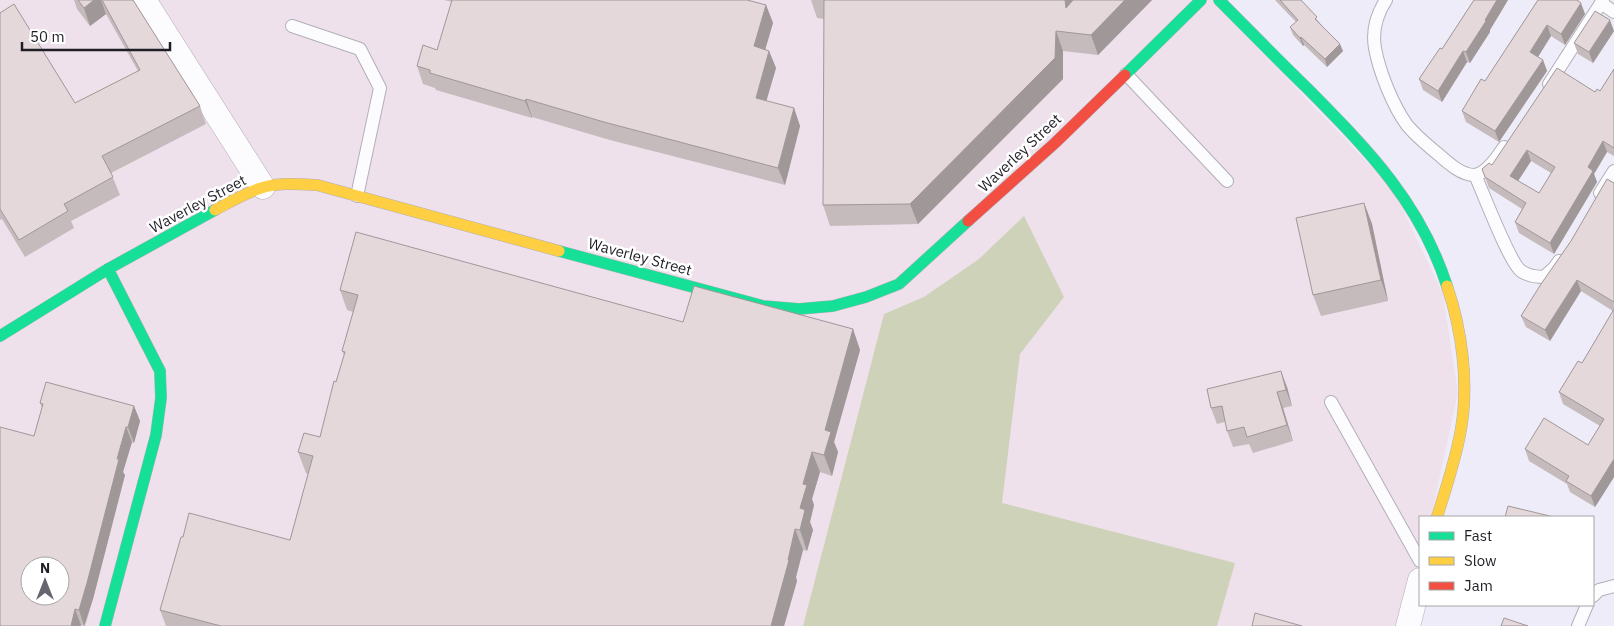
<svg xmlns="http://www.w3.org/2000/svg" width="1614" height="626" font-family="'IBM Plex Sans',sans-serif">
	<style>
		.industrial { fill: #efe1eb; fill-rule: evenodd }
		.forest { fill: #cdd2b8 }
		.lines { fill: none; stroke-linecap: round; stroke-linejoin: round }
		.lane-casing { stroke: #b1b0b9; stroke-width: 14 }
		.street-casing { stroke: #b1b0b9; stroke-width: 25 }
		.fast-casing { stroke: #b1b0b9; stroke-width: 12 }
		.slow-casing { stroke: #b1b0b9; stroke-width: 12 }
		.jam-casing { stroke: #b1b0b9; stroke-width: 12 }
		.lane { stroke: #fcfcfe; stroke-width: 12 }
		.street { stroke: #fcfcfe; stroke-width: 24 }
		.fast { stroke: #16e098; stroke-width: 11 }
		.slow { stroke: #ffcf43; stroke-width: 11 }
		.jam { stroke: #f24e42; stroke-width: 11 }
		.wall { fill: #c5babc; fill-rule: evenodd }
		.shaded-wall { fill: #a09799 }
		.building { fill: #e5d8db; stroke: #a09799; fill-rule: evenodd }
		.labels { text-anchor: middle; stroke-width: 5; stroke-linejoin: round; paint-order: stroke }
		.street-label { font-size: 15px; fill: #1f1e26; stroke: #fff }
	</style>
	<rect width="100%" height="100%" fill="#edecf8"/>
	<path class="industrial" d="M0,0h1211l182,189 50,105 15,99 -27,124h-11v40l-18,69h-1402zM30,566h30v30h-30z"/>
	<polygon class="forest" points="1024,216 1064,297 1020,354 1002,503 1235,563 1217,626 803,626 884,314 924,297 979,259"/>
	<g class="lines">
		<defs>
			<g id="lane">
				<path d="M1386,0c-9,14 -14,31 -11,48 4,23 18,58 32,77 9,11 20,20 31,29 9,8 23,21 36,21 13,-1 24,-19 30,-28"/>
				<polyline points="1601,3 1614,12"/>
				<polyline points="292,26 360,49 380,88 357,196"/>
				<polyline points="1126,74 1227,181"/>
				<polyline points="1549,84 1603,0"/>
				<path d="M1475,175c8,17 34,87 46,96 7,5 14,6 23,6l10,-9 5,-7"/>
				<polyline points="1600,193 1614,171"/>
				<polyline points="1331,402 1420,561"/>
				<polyline points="1593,596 1599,590 1614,586"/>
				<polyline points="1578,626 1587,605"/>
			</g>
			<g id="street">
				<polyline points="144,0 263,187"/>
				<polyline points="1408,626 1420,580"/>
			</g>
			<g id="fast">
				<path d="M1219,0c30,30 59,60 89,89 60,61 112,113 139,197"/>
				<polyline points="1125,75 1201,0"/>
				<polyline points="559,251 763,306 799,309 833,306 866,297 899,284 968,221"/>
				<polyline points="0,336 108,269 215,210"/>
				<polyline points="105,626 156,435 161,398 160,371 108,269"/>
			</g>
			<g id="slow">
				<path d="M215,210c15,-8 30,-17 46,-22 17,-6 38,-4 56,-3l242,66"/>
				<path d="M1437,517c9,-29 19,-58 24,-88 8,-46 1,-99 -14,-143"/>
			</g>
			<polyline id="jam" points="968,221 1055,143 1125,75"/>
		</defs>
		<use href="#lane" class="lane-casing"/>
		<use href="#street" class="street-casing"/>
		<use href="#fast" class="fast-casing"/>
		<use href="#slow" class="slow-casing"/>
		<use href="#jam" class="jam-casing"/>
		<use href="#lane" class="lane"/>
		<use href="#street" class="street"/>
		<use href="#fast" class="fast"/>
		<use href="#slow" class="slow"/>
		<use href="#jam" class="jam"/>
	</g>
	<g class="wall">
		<polygon points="74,0 133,0 200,106 206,124 111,173 120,195 71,221 74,228 25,257 2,219 0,220 0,13 75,103 138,71 106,14 90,26 77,9"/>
		<polygon points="444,0 747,0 766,5 773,23 765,49 769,51 776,68 766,101 794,108 800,126 785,185 610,140 532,117 532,118 436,90 435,88 423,84 417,66 437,50 452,2"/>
		<polygon points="811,0 1073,0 1073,1 1152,0 1098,55 1063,51 1063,79 918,224 830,226 823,205 824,19 817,18"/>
		<polygon points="1275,0 1301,0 1343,51 1327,67 1304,45 1303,46 1293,35 1290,27 1296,22"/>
		<polygon points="1474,0 1508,0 1490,30 1490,32 1470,63 1467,62 1442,102 1423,90 1419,79 1442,49"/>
		<polygon points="1538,0 1579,0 1578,1 1585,14 1565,45 1551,36 1538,57 1543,60 1547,71 1499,142 1466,122 1462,111 1485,81"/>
		<polygon points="1614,31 1593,63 1578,54 1574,43"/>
		<path d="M1614,69v87l-7,-4 -13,22 3,8 -43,72 -35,-21 -4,-11 7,-13 -33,-21 -7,-19 10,-4 103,-73 5,-1zM1531,161l20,12 -12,20 -21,-12z"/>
		<polygon points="1614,183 1614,477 1595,507 1570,492 1567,484 1529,461 1525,449 1588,445 1600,426 1563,404 1559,392 1582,363 1613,311 1581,291 1550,341 1526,327 1521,316"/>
		<polygon points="1364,203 1372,224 1388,301 1321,316 1313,295"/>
		<polygon points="340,290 683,322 853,329 860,350 834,442 838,452 832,476 820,472 812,499 814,505 810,522 813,530 807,551 803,550 796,577 797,581 784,626 166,626 160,610 183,537 290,540 308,474 306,473 298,452 320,437 344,355 342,351 353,312 347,310"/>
		<polygon points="1287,387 1292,406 1283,408 1293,441 1253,453 1249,444 1233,447 1227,431 1225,422 1217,424 1211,408"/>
		<polygon points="40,403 134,406 140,421 134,443 132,442 123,472 125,475 93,599 85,626 81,625 0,626 34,436 42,408"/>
	</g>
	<g class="shaded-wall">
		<polygon points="94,0 101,0 106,14 90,26 84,8"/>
		<polygon points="1065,0 1073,0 1073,28 1066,8"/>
		<polygon points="1125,0 1152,0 1098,55 1091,35"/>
		<polygon points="1497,0 1508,0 1490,30 1490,32 1470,63 1466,52"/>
		<polygon points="1581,3 1585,14 1565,45 1561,34"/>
		<polygon points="766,5 773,23 761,64 754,46"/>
		<polygon points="1610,20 1614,31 1593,63 1589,52"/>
		<polygon points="1547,25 1551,36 1534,63 1530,52"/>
		<polygon points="1056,31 1063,51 1063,79 918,224 910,204"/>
		<polygon points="1301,37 1304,45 1303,46 1300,38"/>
		<polygon points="1340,44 1343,51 1327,67 1325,59"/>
		<polygon points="769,51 776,68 762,116 756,98"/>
		<polygon points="1463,51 1467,62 1442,102 1438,91"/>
		<polygon points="1543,60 1547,71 1499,142 1495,131"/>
		<polygon points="526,99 532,117 532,118 525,101"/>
		<polygon points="794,108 800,126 785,185 778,168"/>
		<polygon points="1603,141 1607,152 1594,174 1597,182 1554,254 1550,243 1588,167"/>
		<polygon points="1527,150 1531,161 1514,187 1510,176"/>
		<polygon points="1364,203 1372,224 1388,301 1381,280"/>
		<polygon points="1577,280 1581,291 1550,341 1545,330"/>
		<polygon points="853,329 860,350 834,442 838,452 832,476 824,455 825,430"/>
		<polygon points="1281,371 1287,387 1292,406 1286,390"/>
		<polygon points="1277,392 1283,408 1293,441 1287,425"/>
		<polygon points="134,406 140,421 134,443 128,427"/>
		<polygon points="126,427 132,442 123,472 125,475 93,599 84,626 79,610 117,459"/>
		<polygon points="812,452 820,472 812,499 814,505 810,522 813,530 807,551 800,530 800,508 803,484"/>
		<polygon points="1614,459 1614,477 1595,507 1591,496"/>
		<polygon points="795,529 803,550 796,577 797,581 784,626 771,626"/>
		<polygon points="75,609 81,625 81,626 71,626"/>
	</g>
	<g class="building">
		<polygon points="78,0 94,0 84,8"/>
		<polygon points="102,0 133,0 200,106 102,156 113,177 64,204 68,211 19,240 0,209 0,13 14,4 75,103 140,70"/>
		<polygon points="452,0 747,0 766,5 754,46 769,51 756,98 794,108 778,168 604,122 526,99 525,101 430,73 430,70 417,66 423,45 437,50"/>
		<polygon points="824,0 1065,0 1066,8 1073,0 1125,0 1091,35 1056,31 1055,58 910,204 823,205"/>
		<polygon points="1280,0 1301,0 1317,17 1315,19 1340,44 1325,59 1301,37 1300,38 1290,27 1298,20"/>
		<polygon points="1474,0 1497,0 1485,20 1486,21 1466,52 1463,51 1438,91 1419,79 1440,48 1442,49"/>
		<polygon points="1538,0 1577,0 1581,3 1561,34 1547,25 1530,52 1543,60 1495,131 1462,111 1481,79 1485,81"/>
		<polygon points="1595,11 1610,20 1589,52 1574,43"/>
		<path d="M1557,68l38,24 2,-3 3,2 14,-22v79l-11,-7 -15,26 5,4 -43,72 -35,-21 11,-19 -41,-26 -3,-8 7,-6 3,2zM1527,150l28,17 -16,26 -29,-17z"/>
		<polygon points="1607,179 1614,183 1614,302 1577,280 1545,330 1521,316 1541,284 1571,241"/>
		<polygon points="1364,203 1381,280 1313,295 1296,218"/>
		<polygon points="356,232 683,322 694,286 853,329 825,430 831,432 824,455 812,452 803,484 807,485 800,508 805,510 800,530 795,529 788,560 789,560 771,626 221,626 160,610 181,537 183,537 189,513 290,540 313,456 298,452 304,433 320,437 334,381 336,382 345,352 342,351 358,295 340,290"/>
		<polygon points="1614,309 1614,459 1591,496 1566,481 1569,476 1525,449 1544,418 1588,445 1604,419 1559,392 1578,361 1582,363"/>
		<polygon points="1281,371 1286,390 1277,392 1287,425 1247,437 1244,427 1227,431 1222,406 1211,408 1207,389"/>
		<path d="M46,382l88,24 -6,21h-2l-9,32h2l-32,124 -8,27 -4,-1 -4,17h-71v-199l34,9 9,-32 -3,-1zM30,566h30v30h-30z"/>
		<polygon points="1508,506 1554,517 1505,517"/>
		<polygon points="1255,613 1302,626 1252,626"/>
		<polygon points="1504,618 1528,626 1501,626"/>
	</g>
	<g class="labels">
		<g class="street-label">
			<text transform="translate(1020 153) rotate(-43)" y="5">Waverley Street</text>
			<text transform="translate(198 204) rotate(-28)" y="5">Waverley Street</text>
			<text transform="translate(640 257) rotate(15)" y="5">Waverley Street</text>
		</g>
	</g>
	<rect x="1419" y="516" width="175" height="90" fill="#ffffff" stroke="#a5a5a8"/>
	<rect x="1429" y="532" width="25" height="8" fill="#16e098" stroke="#a5a5a8"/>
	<text x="1464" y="541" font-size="15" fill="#1f1e26">Fast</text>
	<rect x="1429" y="557" width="25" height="8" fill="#ffcf43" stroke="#a5a5a8"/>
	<text x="1464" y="566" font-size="15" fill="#1f1e26">Slow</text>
	<rect x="1429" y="582" width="25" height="8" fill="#f24e42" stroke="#a5a5a8"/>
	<text x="1464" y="591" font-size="15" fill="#1f1e26">Jam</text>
	<g transform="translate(45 581)"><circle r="24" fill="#ffffff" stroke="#a5a5a8"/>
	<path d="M0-4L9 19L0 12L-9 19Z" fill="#676670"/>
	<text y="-8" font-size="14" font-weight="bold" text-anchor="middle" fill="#1f1e26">N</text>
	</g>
	<path d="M22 42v8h148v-8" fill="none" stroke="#1f1e26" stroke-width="2.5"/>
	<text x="30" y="42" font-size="15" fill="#1f1e26" stroke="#ffffff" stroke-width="4" paint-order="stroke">50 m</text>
</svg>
